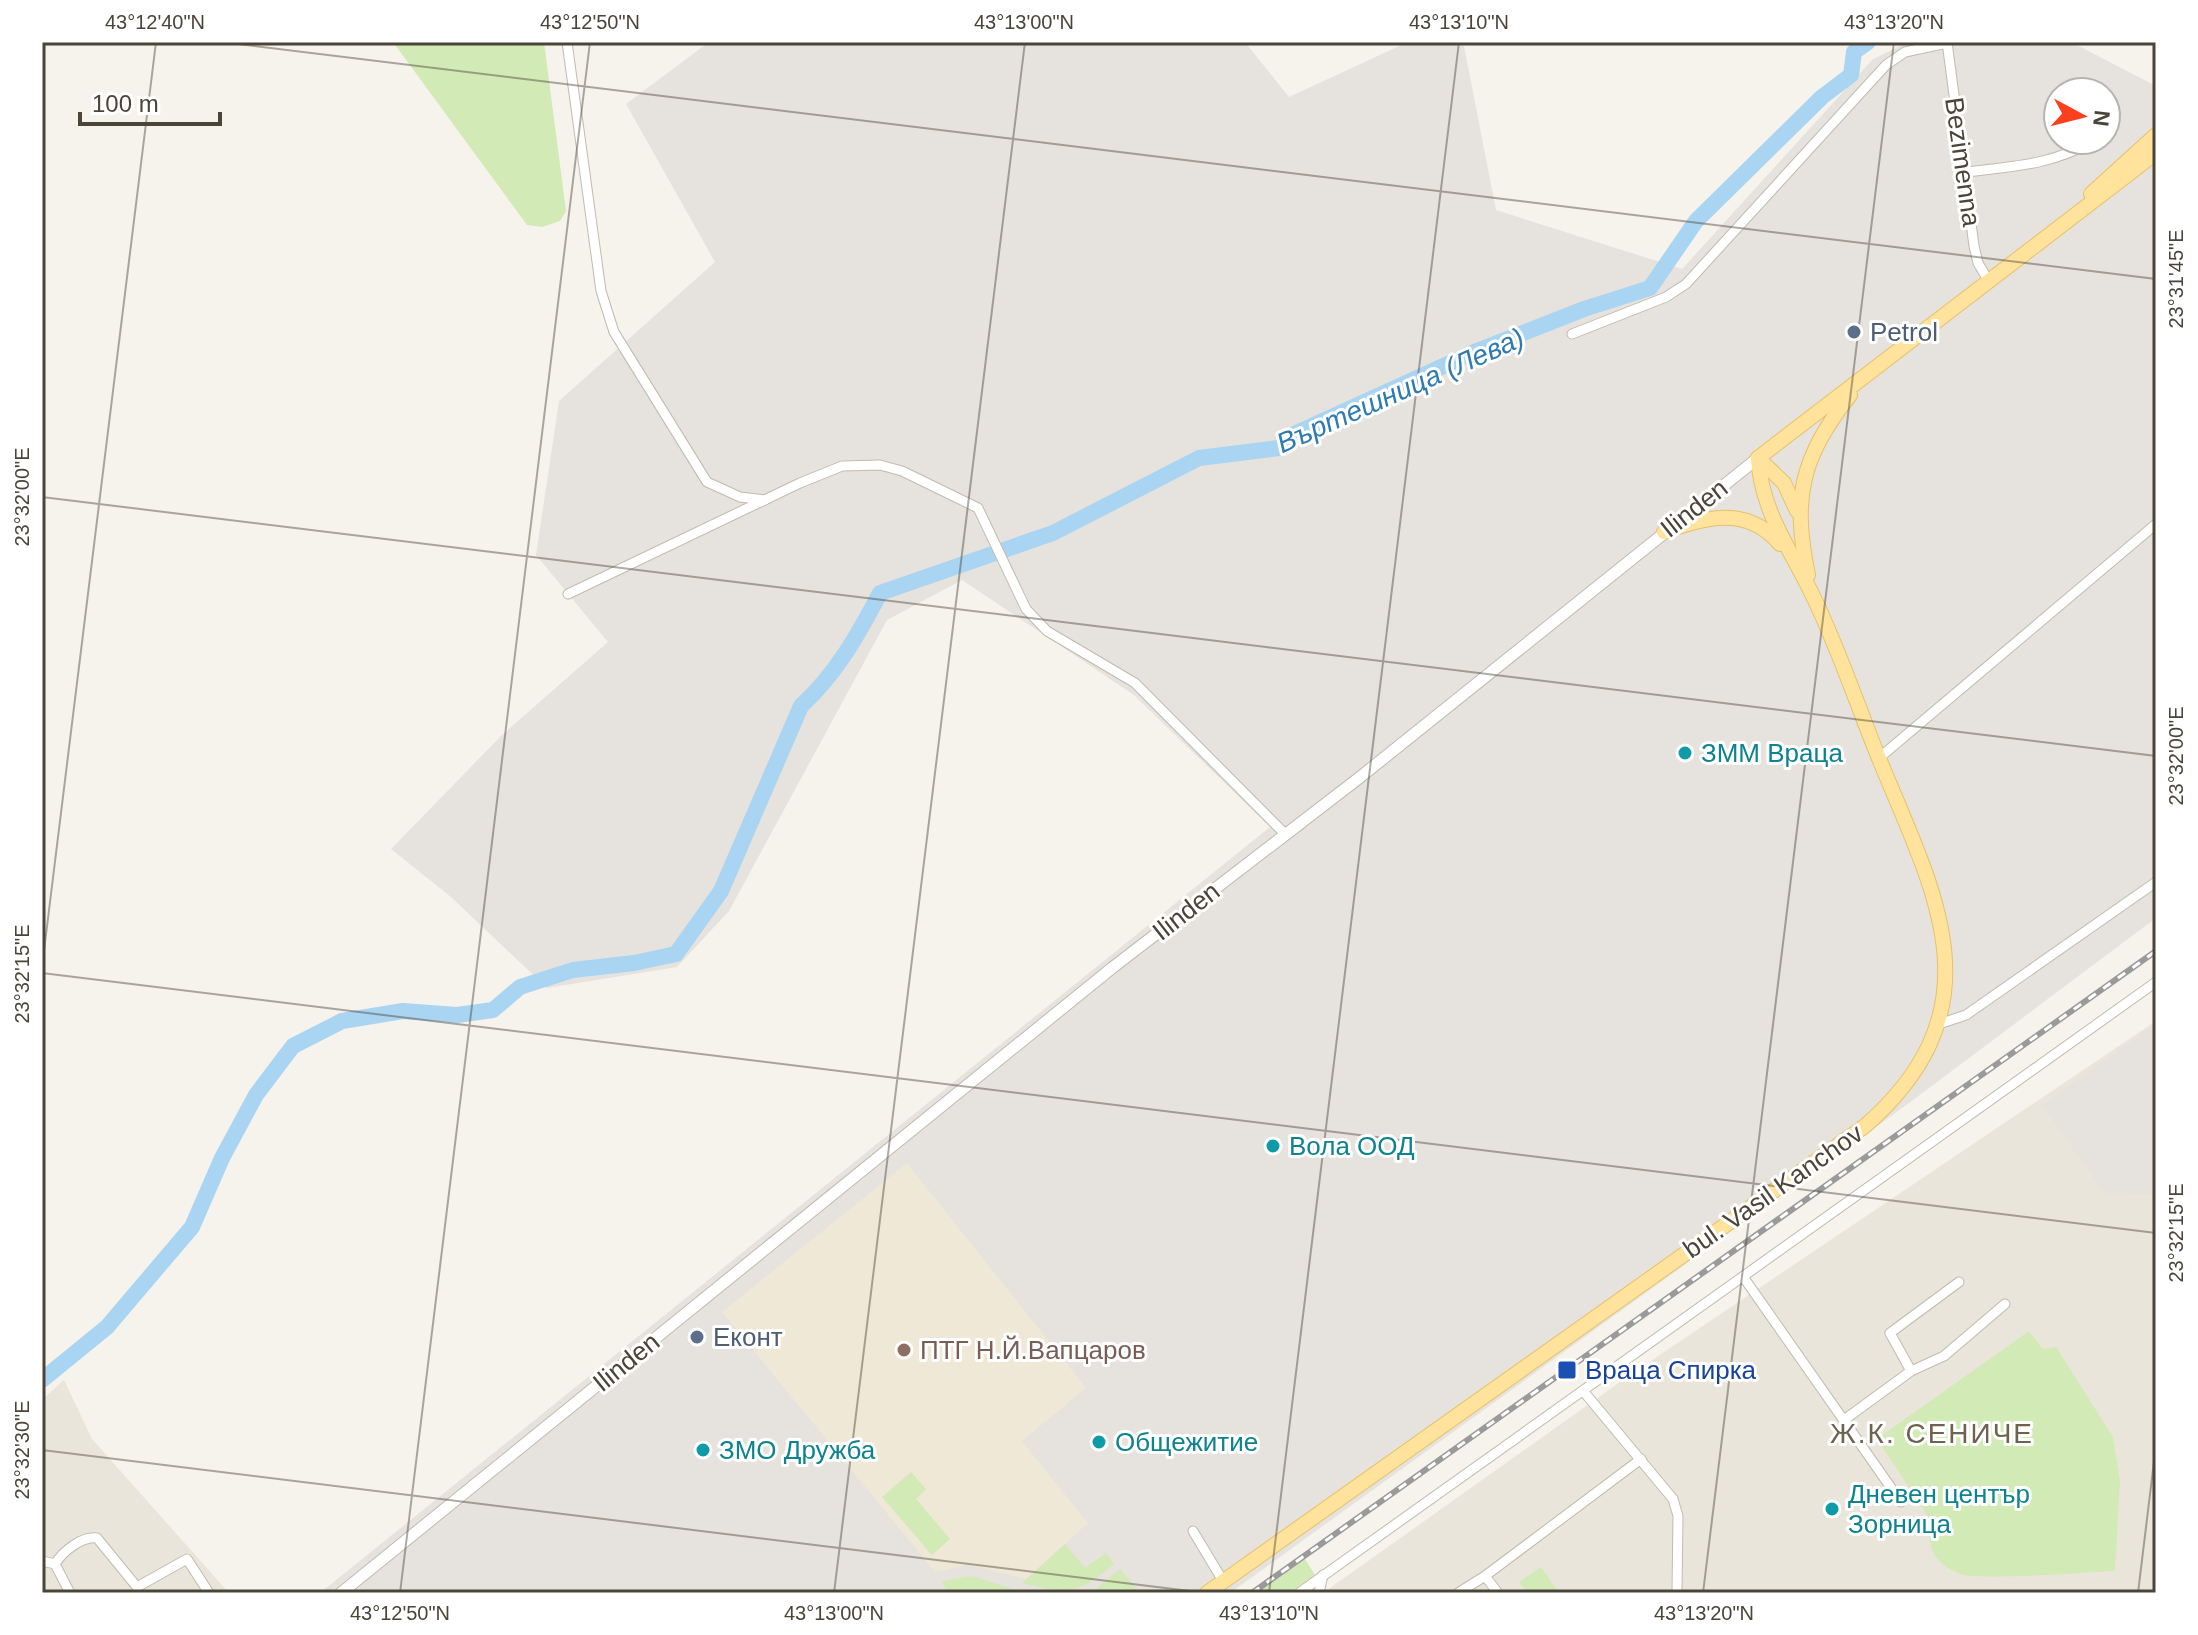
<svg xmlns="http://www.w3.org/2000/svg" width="2198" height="1635" font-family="Helvetica,sans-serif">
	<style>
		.residential { fill: #eae5da }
		.industrial { fill: #e6e2dd; fill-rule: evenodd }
		.education { fill: #efe8d6 }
		.green { fill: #d2eab5 }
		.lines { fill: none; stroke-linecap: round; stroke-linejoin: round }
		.river { stroke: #a9d4f2; stroke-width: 16 }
		.minor-casing { stroke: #c2bbae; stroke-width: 11 }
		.tertiary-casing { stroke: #c2bbae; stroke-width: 13 }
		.primary-casing { stroke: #e6c16a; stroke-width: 16 }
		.minor { stroke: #fff; stroke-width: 9 }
		.tertiary { stroke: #fff; stroke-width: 11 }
		.primary { stroke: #ffe39c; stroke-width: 14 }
		.rail-casing { stroke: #9a9a9a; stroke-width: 6 }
		.rail { stroke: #fff; stroke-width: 3; stroke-dasharray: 9; stroke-linecap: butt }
		.ticks { fill: none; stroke: #4b4439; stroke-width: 2; stroke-opacity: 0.45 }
		.service-dot { fill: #5c6f8a; stroke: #fff; stroke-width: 3 }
		.culture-dot { fill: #0f9aa8; stroke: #fff; stroke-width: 3 }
		.education-dot { fill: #8d6e63; stroke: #fff; stroke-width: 3 }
		.transit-dot { fill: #1a4fb4; stroke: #fff; stroke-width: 3 }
		.labels { text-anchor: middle; stroke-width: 6; stroke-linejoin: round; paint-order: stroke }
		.street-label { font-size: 26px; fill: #4b4439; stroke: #fff }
		.service-label { font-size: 26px; fill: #4e5e75; stroke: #fff; text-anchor: start }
		.culture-label { font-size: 26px; fill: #0d838f; stroke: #fff; text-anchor: start }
		.education-label { font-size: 26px; fill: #785e54; stroke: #fff; text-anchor: start }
		.transit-label { font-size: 26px; fill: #164399; stroke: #fff; text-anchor: start }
		.water-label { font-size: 28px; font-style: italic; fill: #2e7ab2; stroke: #fff }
		.neighbourhood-label { font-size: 28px; letter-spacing: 2px; fill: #6e6250; stroke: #fff }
		.neatline { fill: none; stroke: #4b4439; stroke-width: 3 }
		.ticks-label { font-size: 20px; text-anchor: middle; fill: #4b4439 }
	</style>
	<rect width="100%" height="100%" fill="#f6f3ec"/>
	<g class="residential">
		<polygon points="2156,1021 2156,1593 1323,1593 1627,1377"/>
		<polygon points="64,1380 92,1439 229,1593 42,1593 42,1400"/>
	</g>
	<g class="industrial">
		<path d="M709,42h536l44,55 119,-55 56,4 32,164 186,59 190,-209 35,-18h164l85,44v832l-247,185 -679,490h-910l950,-766 -136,-132 -172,-115 -75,40 -158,291 -52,56 -130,21 -96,-91 -60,-48 110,-113 107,-94 -72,-87 23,-154 156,-139 -89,-158zM2058,92h48v48h-48z"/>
		<polygon points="2156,1024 2156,1194 2106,1195 2042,1105"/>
	</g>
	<polygon class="education" points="907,1163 1086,1388 1022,1441 1088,1523 1026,1579 968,1565 935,1572 722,1312"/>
	<g class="green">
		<polygon points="393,42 544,42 566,211 560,221 542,227 527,225"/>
		<path d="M2029,1331l14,18 13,-2 57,90 7,44 -5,90c-29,1 -135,10 -155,3 -24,-9 -36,-28 -28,-52l-55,-83z"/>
		<polygon points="911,1472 926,1489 916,1499 950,1539 932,1555 882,1497"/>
		<path d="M1065,1544l20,24 21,-15 8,11c-37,31 -45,31 -92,19z"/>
		<polygon points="1305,1559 1315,1575 1289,1593 1257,1593"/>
		<polygon points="1541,1567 1559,1593 1527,1593 1519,1582"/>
		<polygon points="1120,1569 1140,1593 1091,1593"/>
		<polygon points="972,1576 1026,1593 947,1593 942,1581"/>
	</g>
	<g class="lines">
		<path class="river" d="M42,1380l65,-53 85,-100 30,-69 34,-63 37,-49 49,-25 61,-10 54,4 36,-5 27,-23 53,-17 61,-7 42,-9 45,-63 80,-185c35,-32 57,-71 79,-113l173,-60 146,-75 80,-10 13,-13 180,-82 112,-44 66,-21 46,-67 126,-124 29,-22 3,-23 14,-10"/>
		<defs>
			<g id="minor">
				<polyline points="567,42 601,291 614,332 707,482 740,497 765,500"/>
				<polyline points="1947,42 1974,246 1978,263 1988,280"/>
				<polyline points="2106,130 2112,124"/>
				<path d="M1965,172c45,-5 89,-7 129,-32"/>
				<polyline points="1572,334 1666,297 1686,284 1886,65 1905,52 1947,43"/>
				<polyline points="568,594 800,483 842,466 880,465 902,471 978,508 1026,609 1047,631 1135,683 1285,834"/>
				<polyline points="1879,758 2156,524"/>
				<polyline points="1936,1025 1966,1015 2156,882"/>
				<polyline points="1744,1278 1901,1502"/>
				<polyline points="1911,1371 1890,1333 1959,1282"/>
				<polyline points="1584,1392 1673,1499 1678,1516 1677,1593"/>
				<polyline points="1844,1420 1911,1371 1944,1356 2005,1304"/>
				<polyline points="1193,1531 1223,1581"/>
				<polyline points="42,1561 55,1564"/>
				<path d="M55,1564c8,-13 27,-28 42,-26l40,49 50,-28 22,34"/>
				<polyline points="55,1564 70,1593"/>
				<polyline points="1299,1593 2156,982"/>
				<polyline points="1319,1593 1323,1575"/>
				<polyline points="1458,1593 1485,1576"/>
				<polyline points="1498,1593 1485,1576 1641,1459"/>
			</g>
			<polyline id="tertiary" points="341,1593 1112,968 1359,778 1758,458"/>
			<g id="primary">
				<polyline points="2091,194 2156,135"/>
				<polyline points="1758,458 2156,153"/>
				<polyline points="1758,458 1784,483 1797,511"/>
				<path d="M1664,532c42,-15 83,-27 116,12"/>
				<path d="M1808,575c-16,-78 -7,-117 42,-180"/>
				<path d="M1207,1593l658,-467c135,-118 71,-230 15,-365 -23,-56 -42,-115 -69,-169 -23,-47 -49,-80 -53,-134"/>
			</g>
		</defs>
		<use href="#minor" class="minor-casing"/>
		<use href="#tertiary" class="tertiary-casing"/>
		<use href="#primary" class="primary-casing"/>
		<use href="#minor" class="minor"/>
		<use href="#tertiary" class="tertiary"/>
		<use href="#primary" class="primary"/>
		<defs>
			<polyline id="rail" points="1252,1593 2156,951"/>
		</defs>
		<use href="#rail" class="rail-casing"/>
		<use href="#rail" class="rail"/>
	</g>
	<path class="ticks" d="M222,42l1934,237M42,497l2114,259M42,967l114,-925M42,973l2114,260M42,1450l1164,143M400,1593l190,-1551M834,1593l191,-1551M1269,1593l190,-1551M1703,1593l191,-1551M2138,1593l18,-148"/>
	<g class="service-dot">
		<circle cx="1854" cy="332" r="8"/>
		<circle cx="697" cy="1337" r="8"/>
	</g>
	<g class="culture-dot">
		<circle cx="1685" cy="753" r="8"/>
		<circle cx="1273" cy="1146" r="8"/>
		<circle cx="1099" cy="1442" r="8"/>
		<circle cx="703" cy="1450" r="8"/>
		<circle cx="1832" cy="1509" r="8"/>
	</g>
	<circle class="education-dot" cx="904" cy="1350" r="8"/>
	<rect class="transit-dot" x="1557" y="1360" width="20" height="20" rx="4"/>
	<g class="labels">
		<g class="street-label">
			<text transform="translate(1963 162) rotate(82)" y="9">Bezimenna</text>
			<text transform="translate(1694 508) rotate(-38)" y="9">Ilinden</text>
			<text transform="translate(1186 911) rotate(-38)" y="9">Ilinden</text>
			<text transform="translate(1773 1191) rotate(-35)" y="9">bul. Vasil Kanchov</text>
			<text transform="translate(626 1362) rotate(-39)" y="9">Ilinden</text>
		</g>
		<g class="service-label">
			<text x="1870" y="341">Petrol</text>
			<text x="713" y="1346">Еконт</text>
		</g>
		<g class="culture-label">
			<text x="1701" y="762">ЗММ Враца</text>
			<text x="1289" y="1155">Вола ООД</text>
			<text x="1115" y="1451">Общежитие</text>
			<text x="719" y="1459">ЗМО Дружба</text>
			<text x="1848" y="1503">Дневен център<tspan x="1848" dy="30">Зорница</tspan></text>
		</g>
		<g class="education-label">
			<text x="920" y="1359">ПТГ Н.Й.Вапцаров</text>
		</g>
		<g class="transit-label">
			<text x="1585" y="1379">Враца Спирка</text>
		</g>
		<g class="water-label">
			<text transform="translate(1400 390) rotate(-24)" y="10">Въртешница (Лева)</text>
		</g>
		<g class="neighbourhood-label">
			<text x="1932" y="1443">Ж.К. СЕНИЧЕ</text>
		</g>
	</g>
	<rect width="2198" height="1635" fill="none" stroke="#ffffff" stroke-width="88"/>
	<g transform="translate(2082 116) rotate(97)"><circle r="38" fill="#ffffff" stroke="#b7b4b0" stroke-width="2"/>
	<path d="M0-6L14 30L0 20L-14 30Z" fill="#fc3f1d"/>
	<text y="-12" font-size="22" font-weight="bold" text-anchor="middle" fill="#4b4439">N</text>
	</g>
	<path d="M80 112v12h140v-12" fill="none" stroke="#4b4439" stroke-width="4"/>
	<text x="92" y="112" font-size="24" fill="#4b4439" stroke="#ffffff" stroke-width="6" paint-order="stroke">100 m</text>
	<rect x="44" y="44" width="2110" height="1547" class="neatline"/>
	<g class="ticks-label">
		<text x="155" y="29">43°12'40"N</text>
		<text x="590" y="29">43°12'50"N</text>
		<text x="1024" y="29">43°13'00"N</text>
		<text x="1459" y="29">43°13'10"N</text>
		<text x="1894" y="29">43°13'20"N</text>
		<text transform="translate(2176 279) rotate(-90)" y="7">23°31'45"E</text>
		<text transform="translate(22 497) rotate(-90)" y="7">23°32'00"E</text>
		<text transform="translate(2176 756) rotate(-90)" y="7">23°32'00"E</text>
		<text transform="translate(22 974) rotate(-90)" y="7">23°32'15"E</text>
		<text transform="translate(2176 1233) rotate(-90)" y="7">23°32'15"E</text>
		<text transform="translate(22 1450) rotate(-90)" y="7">23°32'30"E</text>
		<text x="400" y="1620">43°12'50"N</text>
		<text x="834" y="1620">43°13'00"N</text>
		<text x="1269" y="1620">43°13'10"N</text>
		<text x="1704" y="1620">43°13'20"N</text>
	</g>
</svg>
